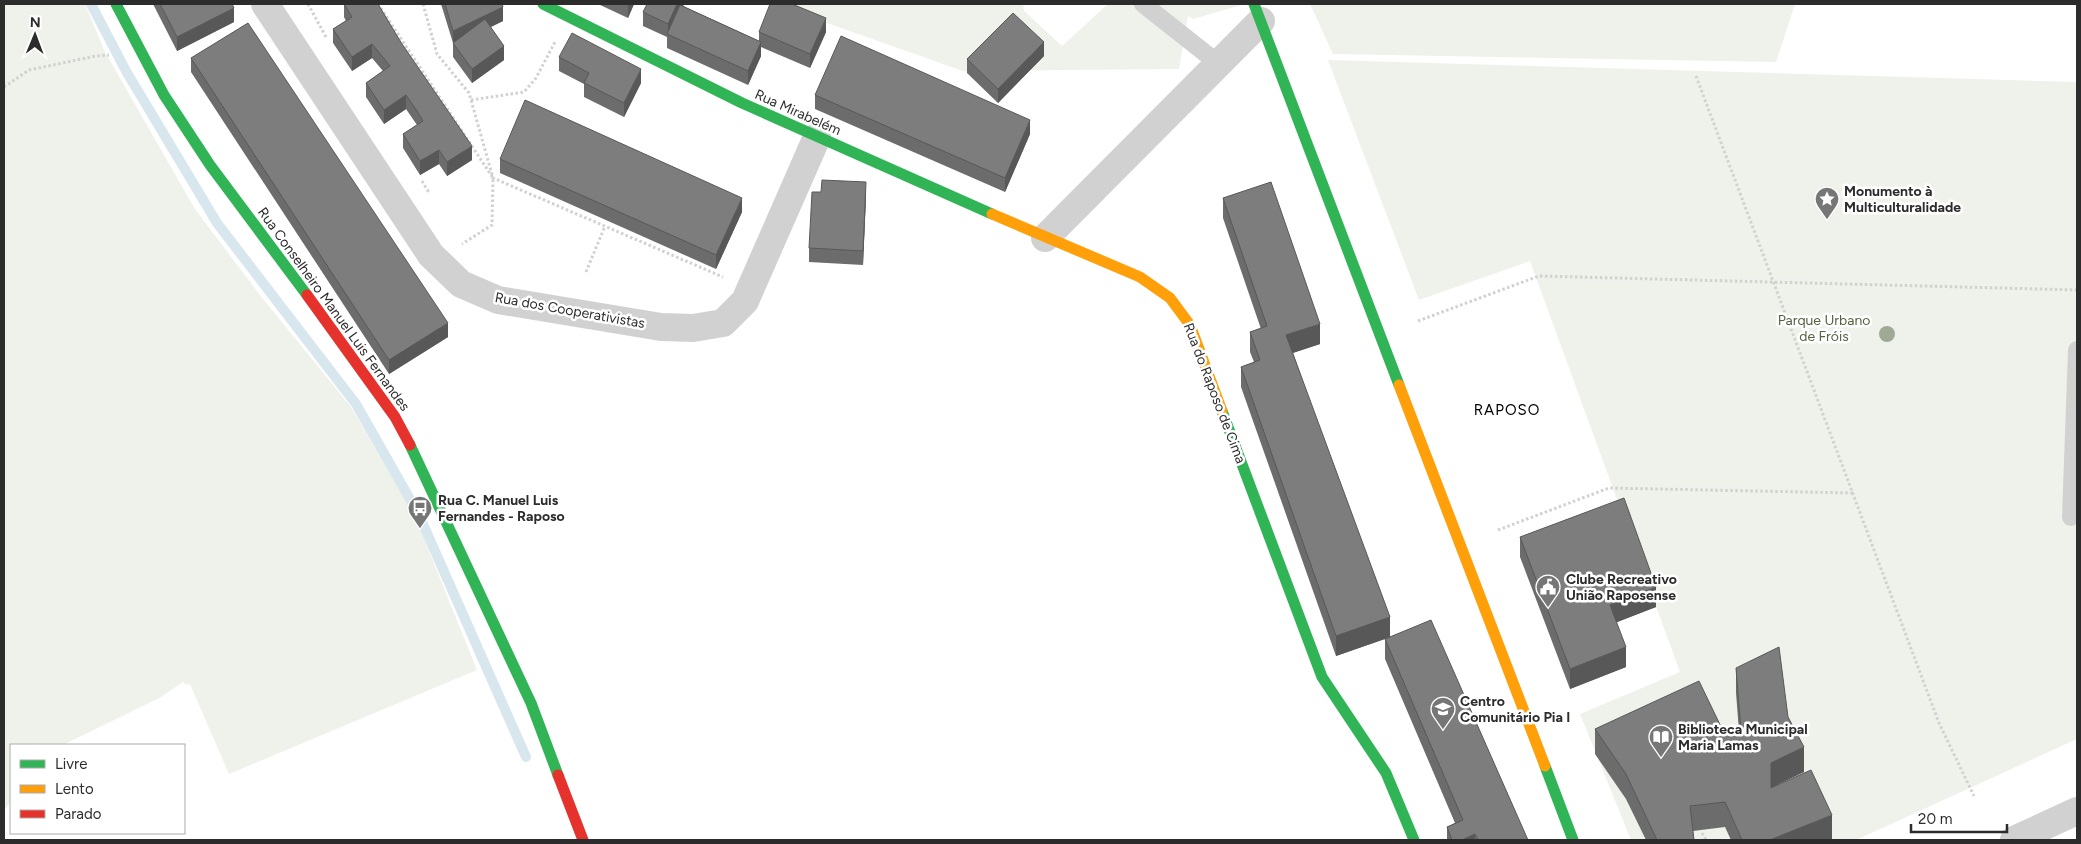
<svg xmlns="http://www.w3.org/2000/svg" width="2081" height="844" font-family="Figtree,sans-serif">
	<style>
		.green { fill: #eff2eb }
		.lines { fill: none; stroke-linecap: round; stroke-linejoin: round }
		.stream { stroke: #d8e6ee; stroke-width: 10 }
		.path { stroke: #d1d1d1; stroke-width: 3; stroke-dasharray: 2.5 2.5; stroke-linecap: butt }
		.lane { stroke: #d1d1d1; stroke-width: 18 }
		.street { stroke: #d1d1d1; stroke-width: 28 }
		.fast { stroke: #30b455; stroke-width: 11 }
		.slow { stroke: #ff9f0a; stroke-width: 11 }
		.jam { stroke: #e5322d; stroke-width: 11 }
		.tree { fill: #9fa995 }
		.wall { fill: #6c6c6c }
		.shaded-wall { fill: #585858 }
		.building { fill: #7d7d7d; stroke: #585858 }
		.labels { text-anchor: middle; stroke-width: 5; stroke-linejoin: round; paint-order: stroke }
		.street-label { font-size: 14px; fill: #2c2c2c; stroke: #fff }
		.poi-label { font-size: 14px; font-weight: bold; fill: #2c2c2c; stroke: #fff; text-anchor: start }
		.park-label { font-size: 14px; fill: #50623e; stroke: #fff }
		.neighbourhood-label { font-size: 15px; letter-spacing: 1px; fill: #000; stroke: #fff }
	</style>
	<rect width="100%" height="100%" fill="#fff"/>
	<g class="green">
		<polygon points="4,4 85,4 105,52 195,209 263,299 351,407 371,441 416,519 477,670 229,774 190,684 186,685 183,682 161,697 63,745 11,745 11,801 4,811"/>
		<polygon points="773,4 1023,4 1024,11 1062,46 1108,4 1245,4 1193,19 1188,16 1179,69 963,71"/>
		<polygon points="1310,4 1795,4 1776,62 1333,54"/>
		<polygon points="1328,60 2077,82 2077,739 1856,840 1631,840 1580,714 1680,672 1530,261 1419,300"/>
	</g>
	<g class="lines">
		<polyline class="stream" points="91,4 126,71 217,223 356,404 419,515 526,757"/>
		<g class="path">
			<polyline points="308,4 326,37"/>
			<polyline points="378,4 493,178 492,225 462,244"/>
			<polyline points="423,4 437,54 469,93 493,178 723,277"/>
			<polyline points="1696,76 1939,723 1974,796"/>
			<polyline points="4,87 29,70 96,56 109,55"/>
			<polyline points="471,100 524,92 536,78 555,42"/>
			<polyline points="422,181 428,191 426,192"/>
			<polyline points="586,272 605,226"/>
			<polyline points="1418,321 1539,276 2077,290"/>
			<polyline points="1498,530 1609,488 1853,493"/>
			<polyline points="1702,833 1706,840"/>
		</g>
		<g class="lane">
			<polyline points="1143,4 1219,64"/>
			<polyline points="2071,517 2077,350"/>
		</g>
		<g class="street">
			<polyline points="265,4 431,255 461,284 498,300 661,327 693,328 723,323 745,301 817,137"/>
			<polyline points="1045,238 1261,21"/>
			<polyline points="2014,840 2077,811"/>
		</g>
		<g class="fast">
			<polyline points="116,4 164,95 210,165 307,295"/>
			<polyline points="543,4 742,103 992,214"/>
			<polyline points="1254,4 1399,385"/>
			<polyline points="1222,411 1322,677 1386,773 1414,840"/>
			<polyline points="410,445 531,703 558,775"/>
			<polyline points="1545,766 1573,840"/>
		</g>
		<g class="slow">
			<polyline points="992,214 1140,277 1170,298 1190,325 1222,411"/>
			<polyline points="1399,385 1545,766"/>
		</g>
		<g class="jam">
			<polyline points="307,295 395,417 410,445"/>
			<polyline points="558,775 583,840"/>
		</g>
	</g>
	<circle class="tree" cx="1887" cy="334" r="8"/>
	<g class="wall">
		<polygon points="153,4 232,4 234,22 177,51"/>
		<polygon points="344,4 472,160 447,176 439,164 420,175 403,148 403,134 417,125 406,109 384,124 366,97 366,83 383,71 372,58 352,71 333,43 333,29 346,21 344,17"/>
		<polygon points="441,4 502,4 503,21 491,27 504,60 472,83 453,57 453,43"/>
		<polygon points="598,4 634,4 628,18"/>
		<polygon points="684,4 683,6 759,41 759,32 826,32 810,68 761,47 761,56 748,85 667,48 667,37 643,26 643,12"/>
		<polygon points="1044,56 998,103 967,73 967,59"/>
		<polygon points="559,57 641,83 624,117 584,97 584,84 559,71"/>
		<polygon points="191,58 448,337 389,374 191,72"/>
		<polygon points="815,95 1030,134 1005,192 815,109"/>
		<polygon points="500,159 742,212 716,269 500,173"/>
		<polygon points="866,196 863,265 809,262 809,248"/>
		<polygon points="1223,198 1320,344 1293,353 1390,637 1528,840 1447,840 1447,827 1455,823 1385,659 1385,639 1388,638 1336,656 1241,387 1241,367 1254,362 1250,352 1250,332 1261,329 1223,218"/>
		<polygon points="1520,537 1656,607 1616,622 1626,667 1570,689 1520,557"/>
		<polygon points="1736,668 1788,717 1804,772 1771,787 1771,788 1832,840 1731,840 1725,827 1693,831 1694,840 1646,840 1626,799 1595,754 1595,729 1725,735 1739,731 1736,693"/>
	</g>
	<g class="shaded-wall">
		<polygon points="628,4 634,4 628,18"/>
		<polygon points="677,4 684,4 669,35 668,35 668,24"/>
		<polygon points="503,7 503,21 454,44 453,43 453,31"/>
		<polygon points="234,8 234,22 177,51 177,37"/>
		<polygon points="826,18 826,32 810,68 810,54"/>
		<polygon points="761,42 761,56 748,85 748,71"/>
		<polygon points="1044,42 1044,56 998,103 998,89"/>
		<polygon points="372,44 372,58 352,71 352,57"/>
		<polygon points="504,46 504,60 472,83 472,69"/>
		<polygon points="641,69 641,83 624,117 624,103"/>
		<polygon points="406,95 406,109 384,124 384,110"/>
		<polygon points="1030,120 1030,134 1005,192 1005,178"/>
		<polygon points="472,146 472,160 447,176 447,162"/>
		<polygon points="439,150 439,164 420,175 420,161"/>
		<polygon points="866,182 866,196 863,265 863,251"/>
		<polygon points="742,198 742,212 716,269 716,255"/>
		<polygon points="448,323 448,337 389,374 389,360"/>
		<polygon points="1320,324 1320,344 1286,355 1286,335"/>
		<polygon points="1656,587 1656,607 1610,625 1610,605"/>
		<polygon points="1390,617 1390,637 1336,656 1336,636"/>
		<polygon points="1626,647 1626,667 1570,689 1570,669"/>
		<polygon points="1804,747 1804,772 1771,788 1771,763"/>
		<polygon points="1832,815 1832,840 1770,840"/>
		<polygon points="1475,834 1475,840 1462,840"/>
	</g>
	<g class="building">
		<polygon points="160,4 232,4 234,8 177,37"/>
		<polygon points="344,4 378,4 402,44 472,146 447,162 439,150 420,161 403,134 423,121 417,111 406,95 384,110 366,83 390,66 372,44 352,57 333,29 352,17"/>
		<polygon points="445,4 502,4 503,7 453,31"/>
		<polygon points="647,4 677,4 668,24 643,12"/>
		<polygon points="770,4 792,4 826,18 810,54 759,32"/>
		<polygon points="680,5 761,42 748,71 667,34"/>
		<polygon points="1013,13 1044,42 998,89 967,59"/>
		<polygon points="485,19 504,46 472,69 453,43"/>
		<polygon points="248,23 448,323 389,360 191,58"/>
		<polygon points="572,33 641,69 624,103 584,83 589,73 559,57"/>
		<polygon points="841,36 1030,120 1005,178 815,95"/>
		<polygon points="525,100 742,198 716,255 500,159"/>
		<polygon points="822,180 866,182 863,251 809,248 812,192 821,192"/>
		<polygon points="1271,182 1320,324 1286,335 1390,617 1336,636 1241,367 1260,360 1250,332 1267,326 1223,198"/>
		<polygon points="1624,498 1656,587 1610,605 1626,647 1570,669 1520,537"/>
		<polygon points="1431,620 1528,840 1478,840 1475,834 1462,840 1452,840 1447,827 1463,820 1385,639"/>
		<polygon points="1779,647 1788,717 1804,747 1771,763 1771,788 1811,770 1832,815 1770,840 1742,840 1725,802 1690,806 1694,840 1657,840 1626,774 1595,729 1699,681 1725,735 1741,731 1736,668"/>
	</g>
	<defs>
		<symbol id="sight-pin" viewBox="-11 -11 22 30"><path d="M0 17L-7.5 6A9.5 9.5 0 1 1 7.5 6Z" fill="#767676" stroke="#fff"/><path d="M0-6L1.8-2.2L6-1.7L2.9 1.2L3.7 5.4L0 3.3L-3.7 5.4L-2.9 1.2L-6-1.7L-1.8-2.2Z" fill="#fff"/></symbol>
		<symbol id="bus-pin" viewBox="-11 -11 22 30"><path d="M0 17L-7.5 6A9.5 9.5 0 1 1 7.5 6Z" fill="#767676" stroke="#fff"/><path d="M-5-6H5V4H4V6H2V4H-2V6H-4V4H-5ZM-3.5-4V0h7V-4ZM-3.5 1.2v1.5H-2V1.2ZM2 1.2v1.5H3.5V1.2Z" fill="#fff"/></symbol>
		<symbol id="civic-pin" viewBox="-11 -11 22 30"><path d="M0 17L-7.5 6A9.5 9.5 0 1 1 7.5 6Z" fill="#767676" stroke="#fff"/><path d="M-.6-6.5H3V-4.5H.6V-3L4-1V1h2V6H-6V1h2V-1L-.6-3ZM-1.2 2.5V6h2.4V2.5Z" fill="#fff"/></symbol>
		<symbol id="school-pin" viewBox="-11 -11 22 30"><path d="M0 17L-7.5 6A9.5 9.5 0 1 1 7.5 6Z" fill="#767676" stroke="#fff"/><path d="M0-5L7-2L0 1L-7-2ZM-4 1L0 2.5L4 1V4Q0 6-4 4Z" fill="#fff"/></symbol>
		<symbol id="library-pin" viewBox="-11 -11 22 30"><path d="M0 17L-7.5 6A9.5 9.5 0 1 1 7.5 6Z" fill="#767676" stroke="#fff"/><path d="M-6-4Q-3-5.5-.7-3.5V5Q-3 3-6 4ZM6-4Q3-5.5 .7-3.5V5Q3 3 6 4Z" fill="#fff"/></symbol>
	</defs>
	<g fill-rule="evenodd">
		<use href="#sight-pin" x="1813" y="185" width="28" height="38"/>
		<use href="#bus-pin" x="406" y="494" width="28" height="38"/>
		<use href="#civic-pin" x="1534" y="573" width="28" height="38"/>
		<use href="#school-pin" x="1429" y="695" width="28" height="38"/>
		<use href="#library-pin" x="1647" y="723" width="28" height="38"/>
	</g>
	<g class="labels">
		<g class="street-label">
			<text transform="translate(798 112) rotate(24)" y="5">Rua Mirabelém</text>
			<text transform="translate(334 309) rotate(54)" y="5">Rua Conselheiro Manuel Luis Fernandes</text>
			<text transform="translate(570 310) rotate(10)" y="5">Rua dos Cooperativistas</text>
			<text transform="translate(1215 393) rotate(69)" y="5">Rua do Raposo de Cima</text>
		</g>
		<g class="poi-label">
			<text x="1844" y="196">Monumento à<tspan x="1844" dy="16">Multiculturalidade</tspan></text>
			<text x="438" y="505">Rua C. Manuel Luis<tspan x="438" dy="16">Fernandes - Raposo</tspan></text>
			<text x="1566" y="584">Clube Recreativo<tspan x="1566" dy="16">União Raposense</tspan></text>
			<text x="1460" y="706">Centro<tspan x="1460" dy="16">Comunitário Pia I</tspan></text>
			<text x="1678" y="734">Biblioteca Municipal<tspan x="1678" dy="16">Maria Lamas</tspan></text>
		</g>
		<g class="park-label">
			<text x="1824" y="325">Parque Urbano<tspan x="1824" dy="16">de Fróis</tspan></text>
		</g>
		<g class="neighbourhood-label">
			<text x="1507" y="415">RAPOSO</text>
		</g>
	</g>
	<rect width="2081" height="844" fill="none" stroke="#2c2c2c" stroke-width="10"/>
	<rect x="10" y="744" width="175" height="90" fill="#ffffff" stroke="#ababab"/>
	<rect x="20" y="760" width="25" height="8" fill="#30b455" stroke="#ababab"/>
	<text x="55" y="769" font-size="15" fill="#2c2c2c">Livre</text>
	<rect x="20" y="785" width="25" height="8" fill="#ff9f0a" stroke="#ababab"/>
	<text x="55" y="794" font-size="15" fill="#2c2c2c">Lento</text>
	<rect x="20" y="810" width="25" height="8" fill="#e5322d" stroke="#ababab"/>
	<text x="55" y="819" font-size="15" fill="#2c2c2c">Parado</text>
	<g transform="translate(35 35) rotate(1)" stroke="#ffffff" stroke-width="4" paint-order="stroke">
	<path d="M0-4L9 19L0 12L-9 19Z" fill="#2c2c2c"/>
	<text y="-8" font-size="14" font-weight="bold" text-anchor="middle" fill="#2c2c2c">N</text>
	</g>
	<path d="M1911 824v8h96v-8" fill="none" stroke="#2c2c2c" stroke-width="2.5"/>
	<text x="1918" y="824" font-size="15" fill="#2c2c2c" stroke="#ffffff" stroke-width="4" paint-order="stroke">20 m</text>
</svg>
